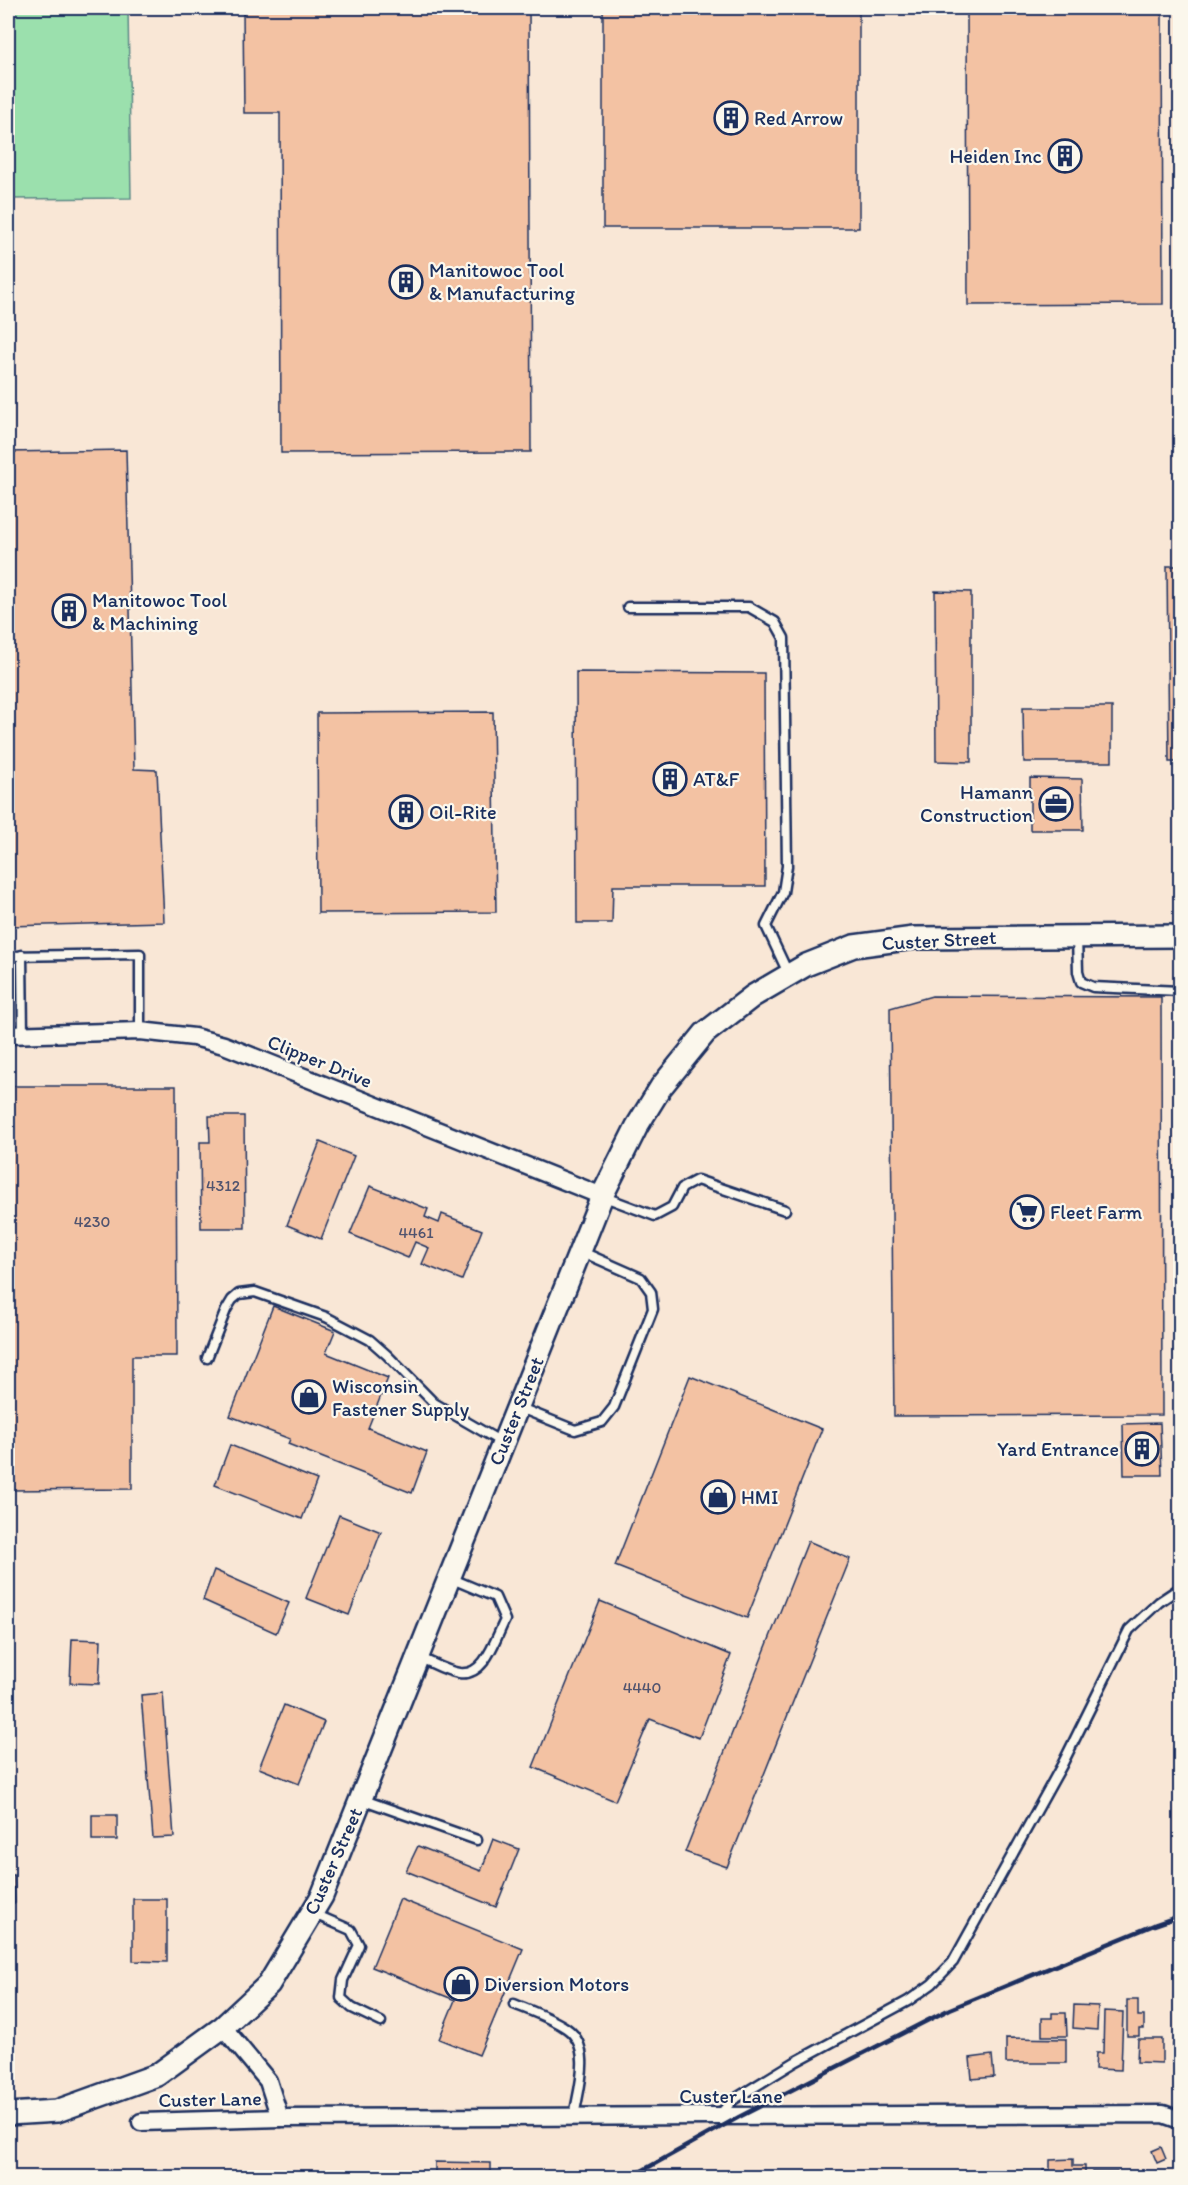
<svg xmlns="http://www.w3.org/2000/svg" width="1188" height="2185" font-family="Itim,sans-serif">
	<style>
		.green { fill: #9be0ad; stroke: #5b8886; stroke-width: 1.5 }
		.building { fill: #f3c2a3; stroke: #1b2f5e; stroke-width: 1.5 }
		.lines { fill: none; stroke-linecap: round; stroke-linejoin: round }
		.service-casing { stroke: #1b2f5e; stroke-width: 13 }
		.minor-casing { stroke: #1b2f5e; stroke-width: 21 }
		.tertiary-casing { stroke: #1b2f5e; stroke-width: 26 }
		.service { stroke: #fbf7ec; stroke-width: 8 }
		.minor { stroke: #fbf7ec; stroke-width: 16 }
		.tertiary { stroke: #fbf7ec; stroke-width: 21 }
		.rail { stroke: #1b2f5e; stroke-width: 4.5 }
		.labels { text-anchor: middle; stroke-width: 4.5; stroke-linejoin: round; paint-order: stroke }
		.number-label { font-size: 16px; fill: #51546f }
		.poi-label { font-size: 20px; fill: #1b2f5e; stroke: #fbf7ec; text-anchor: start }
		.street-label { font-size: 20px; fill: #1b2f5e; stroke: #fbf7ec }
	</style>
	<rect width="100%" height="100%" fill="#f9e7d6"/>
	<filter id="ink" filterUnits="userSpaceOnUse"><feTurbulence type="fractalNoise" baseFrequency=".0167" numOctaves="2"/><feDisplacementMap in="SourceGraphic" scale="12" xChannelSelector="R" yChannelSelector="G"/><feConvolveMatrix kernelMatrix="1 2 1 2 8 2 1 2 1" color-interpolation-filters="sRGB"/></filter>
	<g filter="url(#ink)">
		<polygon class="green" points="8,8 128,8 131,198 8,199"/>
		<g class="building">
			<polygon points="243,8 529,8 531,452 281,453 280,113 244,113"/>
			<rect x="603" y="8" width="256" height="220"/>
			<polygon points="967,8 1162,8 1163,304 968,305"/>
			<polygon points="126,450 134,769 157,770 164,922 8,926 8,452"/>
			<polygon points="1167,566 1180,566 1180,762 1169,762"/>
			<polygon points="935,591 971,592 971,762 936,761"/>
			<polygon points="576,672 764,673 765,886 613,886 612,923 577,923"/>
			<polygon points="1023,707 1112,707 1112,762 1024,762"/>
			<polygon points="493,712 496,912 318,913 317,713"/>
			<polygon points="1030,778 1082,779 1083,830 1030,830"/>
			<polygon points="932,996 1161,997 1162,1415 894,1416 890,1008"/>
			<polygon points="8,1086 176,1086 177,1356 132,1356 132,1489 8,1490"/>
			<polygon points="209,1116 244,1116 245,1228 201,1228 200,1142 210,1142"/>
			<polygon points="320,1142 354,1156 321,1239 287,1225"/>
			<polygon points="370,1186 428,1209 425,1217 439,1223 442,1214 482,1230 462,1280 422,1264 429,1248 415,1242 408,1258 350,1234"/>
			<polygon points="273,1306 335,1331 326,1353 388,1378 368,1428 427,1452 412,1493 288,1444 290,1439 230,1416"/>
			<polygon points="690,1376 822,1429 747,1618 615,1566"/>
			<polygon points="1160,1423 1162,1475 1124,1475 1123,1424"/>
			<polygon points="230,1445 317,1480 302,1519 215,1485"/>
			<polygon points="339,1515 381,1532 349,1615 306,1598"/>
			<polygon points="808,1541 850,1559 727,1867 685,1852"/>
			<polygon points="214,1570 289,1603 276,1633 203,1600"/>
			<polygon points="600,1601 731,1655 699,1738 650,1719 615,1801 533,1767"/>
			<polygon points="1178,1611 1180,1611 1180,1741 1179,1741"/>
			<polygon points="72,1639 101,1640 99,1684 70,1683"/>
			<polygon points="163,1693 174,1837 153,1838 141,1695"/>
			<polygon points="284,1705 324,1722 299,1784 259,1768"/>
			<rect x="92" y="1815" width="25" height="25"/>
			<polygon points="493,1839 519,1849 496,1907 406,1871 418,1846 481,1871"/>
			<polygon points="8,1875 14,1875 15,1903 8,1903"/>
			<polygon points="133,1899 167,1899 167,1962 133,1961"/>
			<polygon points="400,1899 523,1949 479,2055 439,2039 455,2000 372,1967"/>
			<polygon points="1127,2000 1138,2000 1138,2016 1144,2016 1144,2029 1139,2029 1139,2036 1127,2036"/>
			<polygon points="1074,2005 1098,2006 1097,2030 1073,2028"/>
			<polygon points="1104,2011 1123,2012 1121,2070 1095,2069 1096,2053 1103,2053"/>
			<polygon points="1052,2013 1066,2013 1067,2036 1042,2036 1042,2018 1052,2018"/>
			<polygon points="1006,2038 1066,2039 1066,2063 1006,2063"/>
			<polygon points="1138,2039 1162,2039 1162,2063 1137,2062"/>
			<rect x="1173" y="2044" width="7" height="18"/>
			<polygon points="992,2055 994,2077 972,2079 970,2058"/>
			<polygon points="1161,2147 1166,2159 1157,2163 1152,2151"/>
			<polygon points="1073,2159 1073,2166 1085,2166 1085,2178 1043,2178 1043,2170 1050,2170 1050,2160"/>
			<polygon points="435,2162 491,2163 491,2178 412,2178 412,2174 435,2175"/>
			<polygon points="123,2172 123,2178 63,2178 63,2173"/>
			<polygon points="1092,2172 1117,2172 1118,2178 1092,2178"/>
		</g>
		<g class="lines">
			<defs>
				<g id="service">
					<polyline points="628,607 749,607 775,622 784,638 787,866 783,892 766,926 789,975"/>
					<polyline points="1077,937 1078,972 1081,982 1093,987 1180,991"/>
					<polyline points="22,955 23,1035"/>
					<polyline points="8,956 140,954 140,1031"/>
					<polyline points="602,1196 655,1216 672,1207 682,1188 697,1180 785,1210"/>
					<polyline points="207,1358 226,1310 232,1300 239,1294 255,1292 326,1317 370,1340 387,1355 434,1403 503,1443"/>
					<polyline points="518,1407 575,1430 602,1422 614,1407 653,1309 651,1292 641,1278 580,1251"/>
					<path d="M418,1657c13,5 27,14 41,16 26,4 36,-34 46,-53l-10,-23 -45,-19"/>
					<polyline points="361,1799 477,1840"/>
					<polyline points="312,1913 351,1930 359,1945 343,1980 341,1998 352,2008 381,2022"/>
					<path d="M514,2004c17,7 37,14 52,24 28,19 12,62 8,89"/>
					<polyline points="720,2114 733,2100 795,2062 908,2001 932,1984 953,1962 1062,1765 1129,1630 1159,1602 1180,1588"/>
				</g>
				<g id="minor">
					<polyline points="8,1035 140,1031 194,1037 224,1045 602,1196"/>
					<polyline points="223,2027 268,2081 280,2118"/>
					<polyline points="141,2122 280,2118 1163,2114 1180,2120"/>
				</g>
				<polyline id="tertiary" points="8,2114 57,2111 157,2075 223,2027 269,1984 322,1896 602,1196 637,1126 661,1087 705,1033 753,996 806,965 854,946 914,938 1180,936"/>
			</defs>
			<use href="#service" class="service-casing"/>
			<use href="#minor" class="minor-casing"/>
			<use href="#tertiary" class="tertiary-casing"/>
			<use href="#service" class="service"/>
			<use href="#minor" class="minor"/>
			<use href="#tertiary" class="tertiary"/>
			<polyline class="rail" points="629,2178 739,2117 950,2009 1154,1925 1180,1916"/>
		</g>
	</g>
	<defs>
		<symbol id="building-ring" viewBox="-11 -11 22 22"><circle r="9.5" fill="#fbf7ec" stroke="#1b2f5e" stroke-width="1.5"/><path d="M-4-6H4V6H1V3H-1V6H-4ZM-2.5-4.3h1.7v1.8h-1.7ZM.8-4.3h1.7v1.8H.8ZM-2.5-1h1.7V.8h-1.7ZM.8-1h1.7V.8H.8Z" fill="#1b2f5e"/></symbol>
		<symbol id="office-ring" viewBox="-11 -11 22 22"><circle r="9.5" fill="#fbf7ec" stroke="#1b2f5e" stroke-width="1.5"/><path d="M-6-3h4V-5.5h4V-3h4V5H-6ZM-1-4.5V-3h2v-1.5ZM-6 0V1H6V0Z" fill="#1b2f5e"/></symbol>
		<symbol id="supermarket-ring" viewBox="-11 -11 22 22"><circle r="9.5" fill="#fbf7ec" stroke="#1b2f5e" stroke-width="1.5"/><path d="M-6-5.5h2.5l.6 2H6L4.5 2H-2.5L-4.4-4H-6ZM-1.5 3.2a1.3 1.3 0 1 0 .1 0ZM3 3.2a1.3 1.3 0 1 0 .1 0Z" fill="#1b2f5e"/></symbol>
		<symbol id="shop-ring" viewBox="-11 -11 22 22"><circle r="9.5" fill="#fbf7ec" stroke="#1b2f5e" stroke-width="1.5"/><path d="M-5-2.5h2.3a2.7 3.5 0 0 1 5.4 0H5L5.5 6h-11ZM-1.5-2.5h3a1.5 2.3 0 0 0-3 0Z" fill="#1b2f5e"/></symbol>
	</defs>
	<g fill-rule="evenodd">
		<use href="#building-ring" x="712" y="99" width="38" height="38"/>
		<use href="#building-ring" x="1046" y="137" width="38" height="38"/>
		<use href="#building-ring" x="387" y="263" width="38" height="38"/>
		<use href="#building-ring" x="50" y="592" width="38" height="38"/>
		<use href="#building-ring" x="651" y="760" width="38" height="38"/>
		<use href="#office-ring" x="1037" y="785" width="38" height="38"/>
		<use href="#building-ring" x="387" y="793" width="38" height="38"/>
		<use href="#supermarket-ring" x="1008" y="1193" width="38" height="38"/>
		<use href="#shop-ring" x="290" y="1378" width="38" height="38"/>
		<use href="#building-ring" x="1123" y="1430" width="38" height="38"/>
		<use href="#shop-ring" x="699" y="1478" width="38" height="38"/>
		<use href="#shop-ring" x="442" y="1965" width="38" height="38"/>
	</g>
	<g class="labels">
		<g class="number-label">
			<text x="223" y="1191">4312</text>
			<text x="92" y="1227">4230</text>
			<text x="416" y="1238">4461</text>
			<text x="642" y="1693">4440</text>
		</g>
		<g class="poi-label">
			<text x="754" y="125">Red Arrow</text>
			<text x="1042" y="163" text-anchor="end">Heiden Inc</text>
			<text x="429" y="277">Manitowoc Tool<tspan x="429" dy="23">&amp; Manufacturing</tspan></text>
			<text x="92" y="607">Manitowoc Tool<tspan x="92" dy="23">&amp; Machining</tspan></text>
			<text x="693" y="786">AT&amp;F</text>
			<text x="1033" y="799" text-anchor="end">Hamann<tspan x="1033" dy="23">Construction</tspan></text>
			<text x="429" y="819">Oil-Rite</text>
			<text x="1050" y="1219">Fleet Farm</text>
			<text x="332" y="1393">Wisconsin<tspan x="332" dy="23">Fastener Supply</tspan></text>
			<text x="1119" y="1456" text-anchor="end">Yard Entrance</text>
			<text x="741" y="1504">HMI</text>
			<text x="484" y="1991">Diversion Motors</text>
		</g>
		<g class="street-label">
			<text transform="translate(939 940) rotate(-3)" y="7">Custer Street</text>
			<text transform="translate(320 1061) rotate(22)" y="7">Clipper Drive</text>
			<text transform="translate(516 1411) rotate(-68)" y="7">Custer Street</text>
			<text transform="translate(333 1861) rotate(-66)" y="7">Custer Street</text>
			<text x="731" y="2103">Custer Lane</text>
			<text transform="translate(210 2099) rotate(-1)" y="7">Custer Lane</text>
		</g>
	</g>
	<rect width="1188" height="2185" fill="none" stroke="#fbf7ec" stroke-width="30"/>
	<rect x="15" y="15" width="1158" height="2155" fill="none" stroke="#1b2f5e" stroke-width="2" filter="url(#ink)"/>
</svg>
